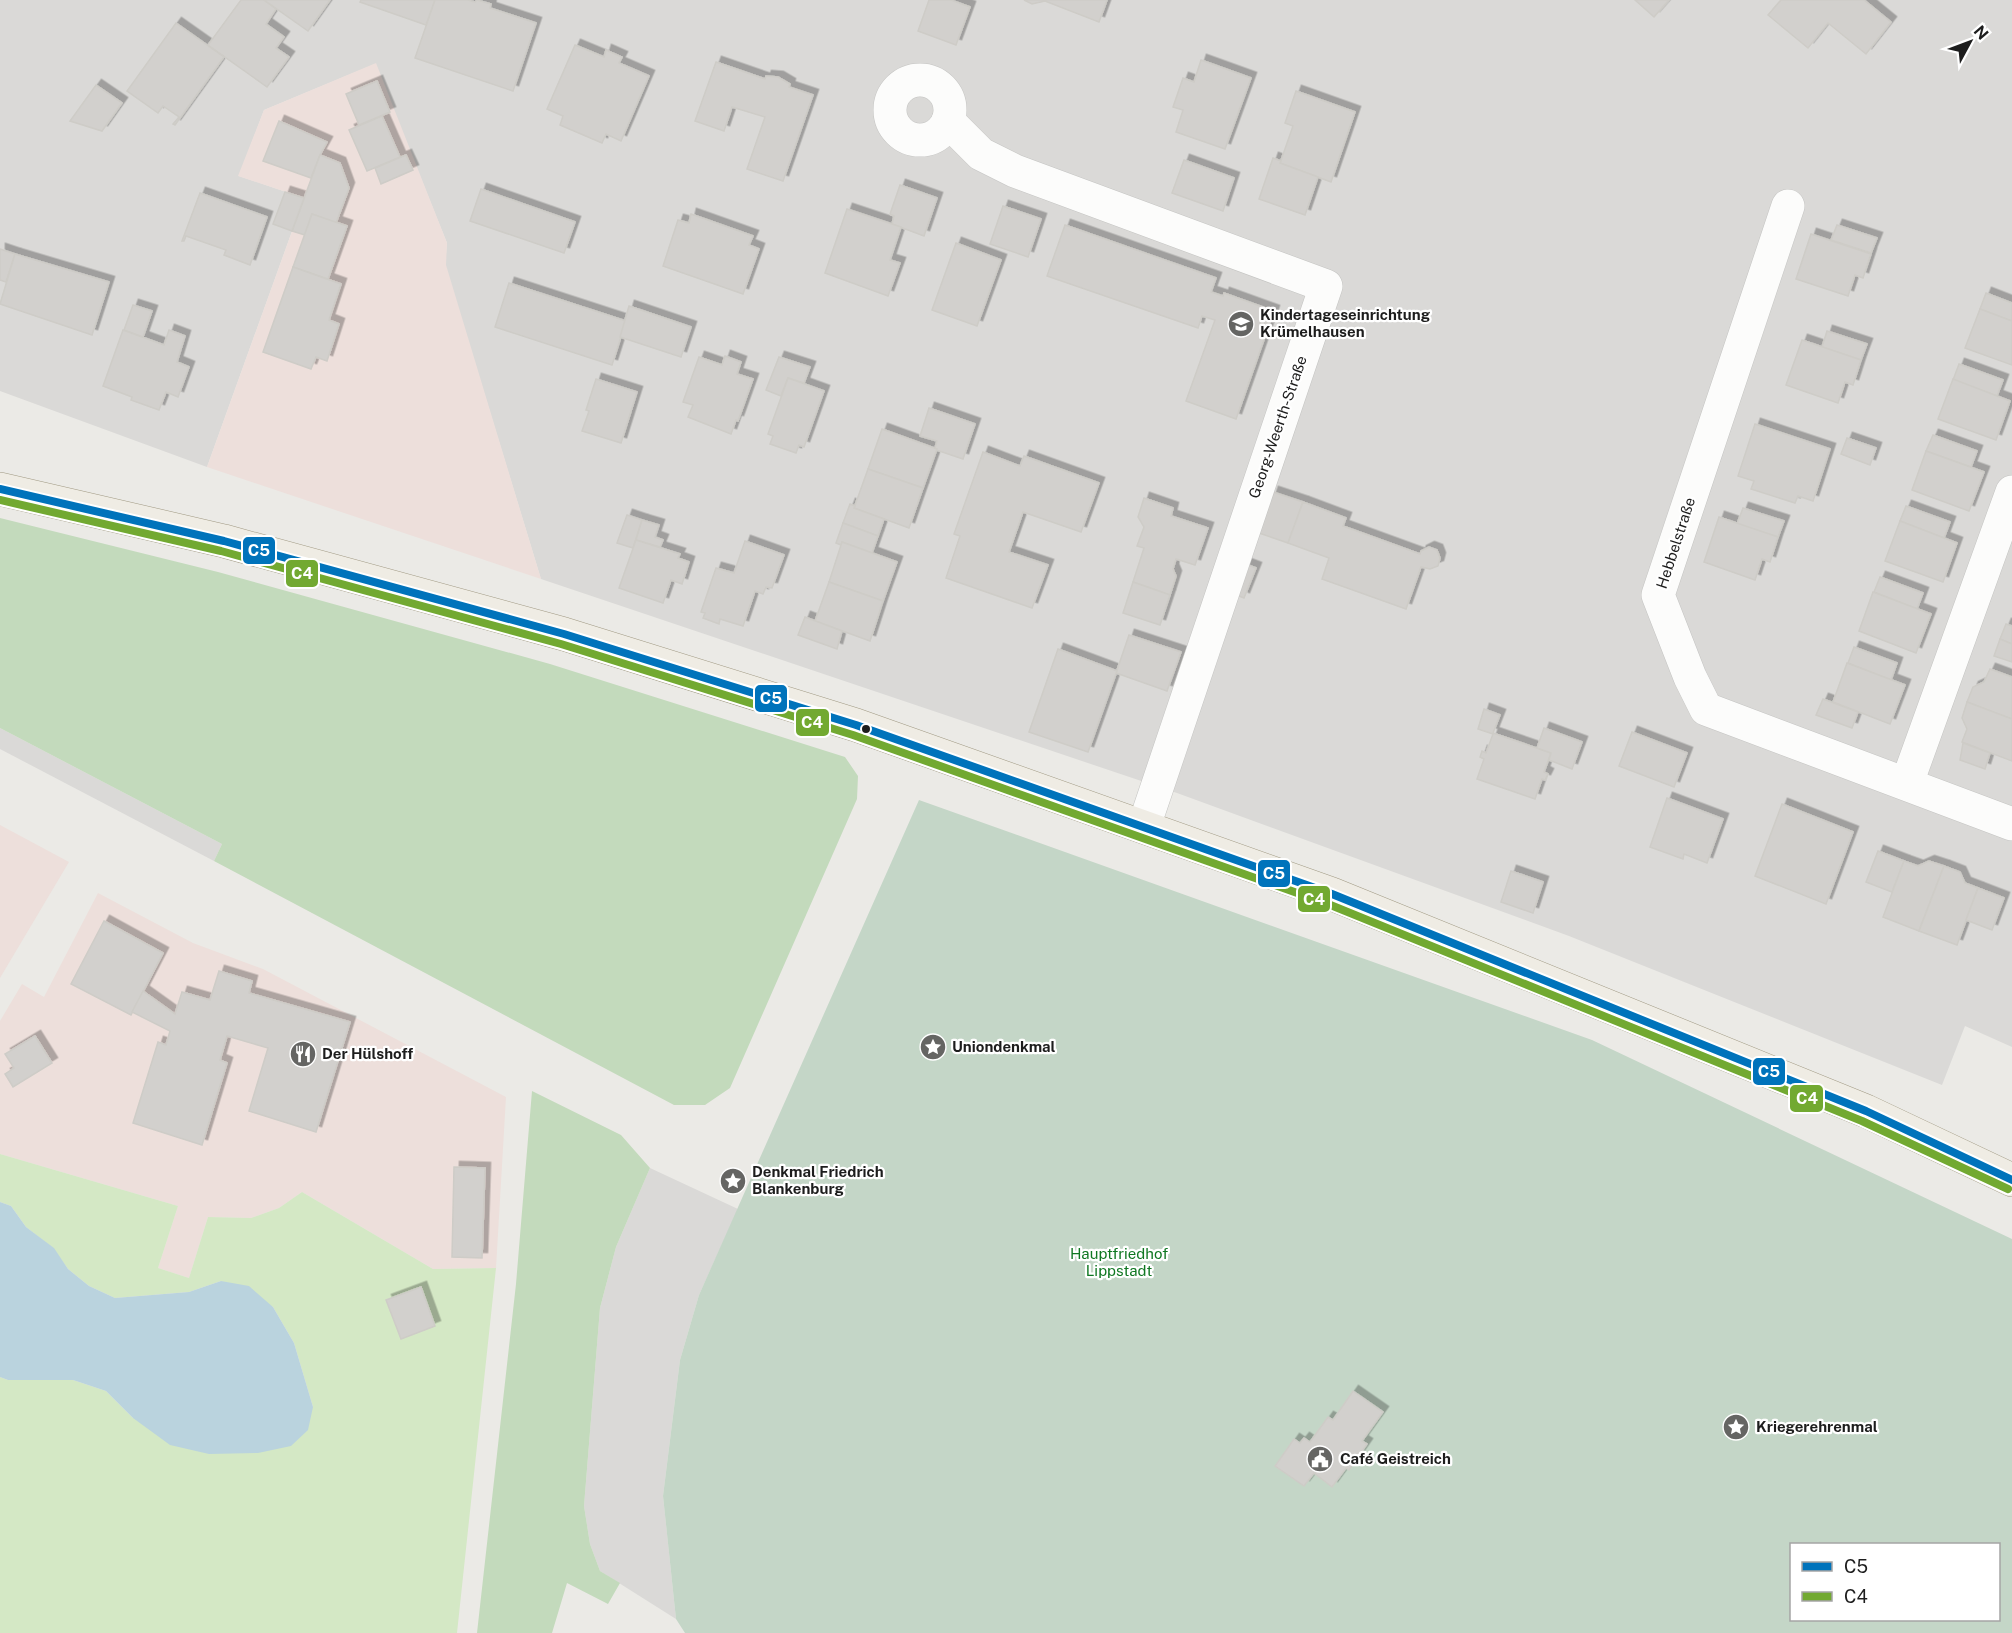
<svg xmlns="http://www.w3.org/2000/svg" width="2012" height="1633" font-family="'Public Sans',sans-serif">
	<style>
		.residential { fill: #dad9d7 }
		.commercial { fill: #eddfdb }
		.grass { fill: #d4e8c5 }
		.forest { fill: #c3dabc }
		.cemetery { fill: #c4d6c7; fill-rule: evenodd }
		.water { fill: #bad3de }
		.building { fill: #d2d0cd; stroke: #ceccc7; stroke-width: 1.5; filter: url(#shadow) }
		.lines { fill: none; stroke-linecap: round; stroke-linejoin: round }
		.minor-casing { stroke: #c4c4c2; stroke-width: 34 }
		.major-casing { stroke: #a19a84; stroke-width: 34 }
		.minor { stroke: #fcfcfb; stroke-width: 33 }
		.major { stroke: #efece4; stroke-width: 33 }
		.bus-1-casing { stroke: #fff; stroke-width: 12 }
		.bus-2-casing { stroke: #fff; stroke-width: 12 }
		.bus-1 { stroke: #0073bb; stroke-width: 8 }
		.bus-2 { stroke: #72a931; stroke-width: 8 }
		.bus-dot { fill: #1d1d1d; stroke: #fff; stroke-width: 2 }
		.labels { text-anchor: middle; stroke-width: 4.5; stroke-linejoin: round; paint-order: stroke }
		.poi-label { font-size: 15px; font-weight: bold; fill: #1d1d1d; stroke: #fff; text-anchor: start }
		.street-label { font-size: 15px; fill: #1d1d1d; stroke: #fff }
		.park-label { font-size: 15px; fill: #0f7721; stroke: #fff }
		.line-badge { stroke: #fff; stroke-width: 2 }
		.badge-label { font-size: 16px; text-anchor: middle; font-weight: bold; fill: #fff }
	</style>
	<defs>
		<filter id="shadow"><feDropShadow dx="5.5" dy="-5.5" stdDeviation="0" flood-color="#0004"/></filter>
	</defs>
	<rect width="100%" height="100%" fill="#ebeae6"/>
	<g class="residential">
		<polygon points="0,0 2012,0 2012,1047 1965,1026 1942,1085 1569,936 1177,793 541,579 445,265 447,243 375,64 264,110 239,176 304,198 207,467 0,391"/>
		<polygon points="0,728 222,844 214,861 0,749"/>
		<polygon points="650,1168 738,1209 699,1295 680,1360 663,1496 676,1619 600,1571 590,1544 584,1506 600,1308 616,1247"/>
	</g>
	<g class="commercial">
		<polygon points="376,63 447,243 446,265 541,579 207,467 304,198 238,176 264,110"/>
		<polygon points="0,825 69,862 0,978"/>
		<polygon points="98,893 193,943 263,969 506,1097 496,1268 433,1269 302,1192 279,1208 251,1218 208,1217 189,1278 158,1268 178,1206 0,1154 0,1021 22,984 44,997"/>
	</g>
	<polygon class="grass" points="0,1154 178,1206 158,1268 189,1278 208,1217 251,1218 279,1208 302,1192 433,1269 496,1268 457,1633 0,1633 0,1377 8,1380 73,1380 106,1391 133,1418 313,1407 294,1343 273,1307 221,1281 189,1292 115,1298 89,1286 68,1269 53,1248 26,1227 11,1206 0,1202"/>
	<g class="forest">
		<polygon points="0,518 218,572 550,664 845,757 858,776 857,799 730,1088 705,1105 674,1105 214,861 222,844 0,728"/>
		<polygon points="532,1091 621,1135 650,1168 616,1247 600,1308 584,1506 590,1544 600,1571 620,1583 608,1604 567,1583 552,1633 477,1633 516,1284"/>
	</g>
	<path class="cemetery" d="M919,800l673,240 420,199v394h-1327l-9,-14 -13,-123 17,-136 19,-65zM1792,1544h206v76h-206z"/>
	<polygon class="water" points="0,1202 11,1206 26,1227 54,1248 68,1269 89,1286 115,1298 189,1292 221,1281 249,1286 273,1307 294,1343 313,1407 308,1430 291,1446 258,1453 209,1454 170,1445 133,1418 106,1391 73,1380 8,1380 0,1377"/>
	<g class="building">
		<polygon points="241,0 264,0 276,9 266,24 284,37 276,48 289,57 267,87 208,45"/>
		<polygon points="264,0 330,0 308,31"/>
		<polygon points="361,0 435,0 426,25 360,2"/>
		<polygon points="435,0 468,0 475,2 477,0 491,4 490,8 536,23 513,91 415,58"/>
		<polygon points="929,0 951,0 970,7 956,45 918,31"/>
		<polygon points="1024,0 1107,0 1099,22 1045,1 1032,4"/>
		<polygon points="1635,0 1669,0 1654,17"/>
		<polygon points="1781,0 1864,0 1891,22 1866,54 1828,23 1808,48 1768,15"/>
		<polygon points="176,23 224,57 175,125 173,124 179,117 163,106 158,113 127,91"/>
		<polygon points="575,45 604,57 606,50 622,57 619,63 649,76 621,141 606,134 602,143 560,125 563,116 547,109"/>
		<polygon points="1201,60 1251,78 1225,149 1176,132 1183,110 1173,107 1183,78 1194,82"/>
		<polygon points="716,62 765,79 766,76 778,77 790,84 789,87 813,95 783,181 747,169 765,117 732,107 724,131 695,121"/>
		<polygon points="377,81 390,112 359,125 346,94"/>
		<polygon points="96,85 122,103 102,131 70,121"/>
		<polygon points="1296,91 1355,112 1331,182 1280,163 1293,126 1285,123"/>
		<polygon points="382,116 400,157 367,171 349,130"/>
		<polygon points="279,121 327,142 320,155 311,178 263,161"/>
		<polygon points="320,155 340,163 349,188 336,223 312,214 305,235 292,231"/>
		<polygon points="406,155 413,170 381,184 375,168"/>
		<polygon points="1273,158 1281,161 1280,163 1318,177 1305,215 1259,199"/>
		<polygon points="1184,160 1234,178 1223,211 1172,193"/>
		<polygon points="900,185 937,198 924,236 892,224 894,216 890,214"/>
		<polygon points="481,189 575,222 564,253 470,221"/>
		<polygon points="285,192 304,198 292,231 273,224"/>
		<polygon points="200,193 267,217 250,265 224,255 226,250 186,236 184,241 182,241"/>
		<polygon points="1003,206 1041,219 1028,257 990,244"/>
		<polygon points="847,209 901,227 890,260 900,263 888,296 825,273"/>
		<polygon points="312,214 347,226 328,279 293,267"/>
		<polygon points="691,214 753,236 749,245 759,249 743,294 663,266 678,220 689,223"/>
		<polygon points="1065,225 1216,278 1211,292 1223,296 1224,293 1274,311 1236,419 1186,401 1215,320 1202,316 1198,328 1047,276"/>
		<polygon points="1837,225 1877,238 1871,253 1831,240"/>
		<polygon points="1811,234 1871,254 1863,278 1855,275 1848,296 1796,279"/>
		<polygon points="956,243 1001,260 977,326 932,310"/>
		<polygon points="0,249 15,254 6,282 0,280"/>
		<polygon points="15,254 109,282 92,335 0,304"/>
		<polygon points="293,267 341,284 329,320 339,324 327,361 316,357 311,369 263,352"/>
		<polygon points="509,283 626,321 612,365 495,327"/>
		<polygon points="1986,293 2012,303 2012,321 1980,309"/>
		<polygon points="133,305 152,311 143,337 124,330"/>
		<polygon points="629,306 691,327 681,357 620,337"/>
		<polygon points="1980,309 2012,321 2012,365 1965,348"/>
		<polygon points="123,330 164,345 169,330 185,336 177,362 189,367 178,397 166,392 159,410 131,400 132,397 103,386"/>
		<polygon points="1827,331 1867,344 1861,360 1822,347"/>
		<polygon points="1802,340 1861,360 1853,385 1845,382 1838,403 1786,385"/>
		<polygon points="725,356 741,362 737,374 753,379 738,421 736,420 731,434 688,417 693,405 683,402 699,357 722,365"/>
		<polygon points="779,357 810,367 804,383 788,378 781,396 766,390"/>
		<polygon points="1959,364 2003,380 1997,396 1953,380"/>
		<polygon points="788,378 824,391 804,447 799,445 796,453 770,444 773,436 768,434"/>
		<polygon points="596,379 637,392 621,443 582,431 589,411 586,410"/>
		<polygon points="1953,379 2010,401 1996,440 1938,419"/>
		<polygon points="929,408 975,424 963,459 936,450 935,448 937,441 920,436"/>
		<polygon points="1755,424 1830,449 1813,501 1798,496 1795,503 1751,489 1754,481 1738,476"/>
		<polygon points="882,429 937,449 923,488 868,469"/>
		<polygon points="1933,435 1977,451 1971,467 1926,451"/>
		<polygon points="1847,438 1876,448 1870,465 1841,454"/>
		<polygon points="1926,451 1984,472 1969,511 1912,490"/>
		<polygon points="983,452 1020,466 1024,456 1099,483 1081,532 1023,512 1009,552 1048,565 1032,608 946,578 960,536 954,534"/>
		<polygon points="868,469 923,488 909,528 854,508"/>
		<polygon points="1273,492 1303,502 1288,543 1259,533"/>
		<polygon points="1144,498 1173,508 1171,516 1208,528 1195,565 1176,559 1173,569 1176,576 1170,595 1133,582 1144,548 1137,546 1144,527 1138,517"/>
		<polygon points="1303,502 1346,518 1343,526 1420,554 1421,551 1429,547 1437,550 1440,558 1438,566 1430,569 1421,567 1406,609 1322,579 1329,558 1288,543"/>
		<polygon points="850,504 855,506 854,508 884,519 878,536 843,523"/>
		<polygon points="1906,506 1950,522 1944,538 1900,521"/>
		<polygon points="1743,508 1784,521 1778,537 1737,524"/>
		<polygon points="627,515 642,520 633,548 617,543"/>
		<polygon points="1719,517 1778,537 1770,562 1762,559 1755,580 1704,562"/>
		<polygon points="642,520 659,525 655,537 663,540 660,547 636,540"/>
		<polygon points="1900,521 1957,543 1943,582 1885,561"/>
		<polygon points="843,523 878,536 872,553 842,542 841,545 836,543"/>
		<polygon points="636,540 680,554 678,558 689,562 682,584 671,580 663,603 619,588"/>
		<polygon points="745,541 784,555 772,588 766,587 763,594 755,591 743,626 720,619 719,624 703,618 705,613 701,612 716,568 734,573"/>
		<polygon points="842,542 897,562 883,601 829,582"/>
		<polygon points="1240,562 1256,568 1244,598 1229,592"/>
		<polygon points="1880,577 1923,593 1917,609 1874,592"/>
		<polygon points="829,582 883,601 870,641 815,621"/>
		<polygon points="1133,582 1170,595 1160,625 1123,613"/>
		<polygon points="1873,592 1931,614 1916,653 1859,631"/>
		<polygon points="805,617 842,631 837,649 798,635"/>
		<polygon points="2006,624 2012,626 2012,644 2000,639"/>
		<polygon points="1129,635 1181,652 1167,691 1116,673"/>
		<polygon points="2000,639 2012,644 2012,662 1994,656"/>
		<polygon points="1854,647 1897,663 1891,680 1848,663"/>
		<polygon points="1058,649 1117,671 1088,752 1029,732"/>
		<polygon points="1847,663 1905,685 1890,724 1833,702"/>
		<polygon points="1990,669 2012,677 2012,719 1967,702 1973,687 1984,682"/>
		<polygon points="1823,699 1858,712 1852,728 1816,715"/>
		<polygon points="1967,702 2012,719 2012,761 1962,742 1967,729 1962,718"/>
		<polygon points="1484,709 1500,715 1493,733 1551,753 1544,772 1548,774 1545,780 1542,779 1535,799 1477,779 1484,759 1480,757 1482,751 1486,753 1493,734 1478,729"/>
		<polygon points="1544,728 1582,742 1572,769 1549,760 1551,753 1537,748"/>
		<polygon points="1632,732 1687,753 1674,787 1619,766"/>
		<polygon points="1963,743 1990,753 1985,769 1960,760"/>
		<polygon points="1667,798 1723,819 1707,863 1684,854 1683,859 1650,847"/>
		<polygon points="1782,804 1853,832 1826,904 1755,876"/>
		<polygon points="1878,851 1904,861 1892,892 1866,882"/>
		<polygon points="1904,861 1918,866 1929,861 1944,866 1919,931 1883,917"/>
		<polygon points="1944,866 1960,872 1965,883 1978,888 1957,945 1919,931"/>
		<polygon points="1511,871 1543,882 1533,913 1501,902"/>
		<polygon points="1978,888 2004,898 1992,930 1966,920"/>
		<polygon points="104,921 163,953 131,1015 71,984"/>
		<polygon points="219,971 252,981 249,993 350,1022 316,1132 249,1111 268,1048 227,1036 220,1060 227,1063 202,1145 133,1123 158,1042 166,1045 170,1031 132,1012 143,991 175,1014 182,992 210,1000"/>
		<polygon points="35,1036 52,1063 13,1087 5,1074 14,1068 5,1054"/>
		<polygon points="454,1167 485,1168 482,1258 452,1257"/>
		<polygon points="421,1287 435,1326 401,1339 386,1300"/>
		<polygon points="1353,1391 1383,1412 1362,1441 1367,1444 1349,1470 1346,1468 1332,1487 1314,1473 1304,1486 1275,1466 1294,1439 1300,1443 1304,1438 1310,1442 1328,1417 1333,1420"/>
	</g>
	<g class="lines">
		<defs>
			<g id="minor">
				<circle cx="920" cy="110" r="30"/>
				<polyline points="948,121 981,154 1015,171 1326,286 1144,826"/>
				<polyline points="1788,206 1658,595 1690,677 1706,709 2012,824"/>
				<polyline points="1907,783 2012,492"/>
			</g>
			<polyline id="major" points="0,489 224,541 564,634 856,725 1332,894 1866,1111 2012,1180"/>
		</defs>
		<use href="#minor" class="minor-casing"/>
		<use href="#major" class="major-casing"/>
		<use href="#minor" class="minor"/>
		<use href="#major" class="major"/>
		<defs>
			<polyline id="bus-1" points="0,489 224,541 564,634 856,725 1332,894 1866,1111 2012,1180"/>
			<polyline id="bus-2" points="0,500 221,551 561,644 853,735 1328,904 1862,1121 2008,1189"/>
		</defs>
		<use href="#bus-1" class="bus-1-casing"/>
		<use href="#bus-2" class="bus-2-casing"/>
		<use href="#bus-1" class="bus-1"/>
		<use href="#bus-2" class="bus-2"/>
	</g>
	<defs>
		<symbol id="school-disc" viewBox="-11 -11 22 22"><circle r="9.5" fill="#656563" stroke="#fff"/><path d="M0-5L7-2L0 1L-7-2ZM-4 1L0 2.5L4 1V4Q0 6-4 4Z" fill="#fff"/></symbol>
		<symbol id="sight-disc" viewBox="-11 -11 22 22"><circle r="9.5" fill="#656563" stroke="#fff"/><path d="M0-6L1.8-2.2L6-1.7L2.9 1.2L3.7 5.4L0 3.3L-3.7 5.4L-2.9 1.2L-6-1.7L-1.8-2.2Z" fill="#fff"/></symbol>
		<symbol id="restaurant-disc" viewBox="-11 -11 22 22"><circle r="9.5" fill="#656563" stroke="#fff"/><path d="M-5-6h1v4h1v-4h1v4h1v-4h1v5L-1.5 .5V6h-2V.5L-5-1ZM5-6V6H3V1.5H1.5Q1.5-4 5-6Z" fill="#fff"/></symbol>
		<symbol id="civic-disc" viewBox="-11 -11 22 22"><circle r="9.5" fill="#656563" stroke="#fff"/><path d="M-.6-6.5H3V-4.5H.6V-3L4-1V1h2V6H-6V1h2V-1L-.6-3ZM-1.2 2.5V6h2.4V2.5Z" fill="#fff"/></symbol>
	</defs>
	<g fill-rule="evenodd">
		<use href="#school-disc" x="1226" y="309" width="30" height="30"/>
		<use href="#sight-disc" x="918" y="1032" width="30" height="30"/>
		<use href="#restaurant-disc" x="288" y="1039" width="30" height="30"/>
		<use href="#sight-disc" x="718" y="1166" width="30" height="30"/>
		<use href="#sight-disc" x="1721" y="1412" width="30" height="30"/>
		<use href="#civic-disc" x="1305" y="1444" width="30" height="30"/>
	</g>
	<circle class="bus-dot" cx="866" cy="729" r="5"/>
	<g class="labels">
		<g class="poi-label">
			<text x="1260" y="320">Kindertageseinrichtung<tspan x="1260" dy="17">Krümelhausen</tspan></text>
			<text x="952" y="1052">Uniondenkmal</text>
			<text x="322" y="1059">Der Hülshoff</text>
			<text x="752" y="1177">Denkmal Friedrich<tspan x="752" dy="17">Blankenburg</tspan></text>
			<text x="1756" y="1432">Kriegerehrenmal</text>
			<text x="1340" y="1464">Café Geistreich</text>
		</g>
		<g class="street-label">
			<text transform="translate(1278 427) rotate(-71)" y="5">Georg-Weerth-Straße</text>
			<text transform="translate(1676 543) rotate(-72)" y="5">Hebbelstraße</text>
		</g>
		<g class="park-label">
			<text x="1119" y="1259">Hauptfriedhof<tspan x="1119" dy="17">Lippstadt</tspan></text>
		</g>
	</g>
	<g class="line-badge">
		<rect x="242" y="536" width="34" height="29" rx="6" fill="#0073bb"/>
		<rect x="285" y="559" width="34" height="29" rx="6" fill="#72a931"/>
		<rect x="754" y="684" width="34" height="29" rx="6" fill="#0073bb"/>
		<rect x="795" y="708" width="35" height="29" rx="6" fill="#72a931"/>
		<rect x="1257" y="859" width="34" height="29" rx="6" fill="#0073bb"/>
		<rect x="1297" y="885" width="34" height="28" rx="6" fill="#72a931"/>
		<rect x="1752" y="1057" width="34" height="29" rx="6" fill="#0073bb"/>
		<rect x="1789" y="1084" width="35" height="29" rx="6" fill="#72a931"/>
	</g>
	<g class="badge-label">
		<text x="259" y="556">C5</text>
		<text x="302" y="579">C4</text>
		<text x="771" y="704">C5</text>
		<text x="812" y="728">C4</text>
		<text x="1274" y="879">C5</text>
		<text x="1314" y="905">C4</text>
		<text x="1769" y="1077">C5</text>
		<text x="1807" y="1104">C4</text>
	</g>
	<rect x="1790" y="1543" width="210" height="78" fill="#ffffff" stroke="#a5a5a5" stroke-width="1.5"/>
	<rect x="1802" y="1562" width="30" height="9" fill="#0073bb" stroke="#a5a5a5" stroke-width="1.5"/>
	<text x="1844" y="1573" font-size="18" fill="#1d1d1d">C5</text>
	<rect x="1802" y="1592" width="30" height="9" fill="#72a931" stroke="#a5a5a5" stroke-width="1.5"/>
	<text x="1844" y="1603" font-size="18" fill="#1d1d1d">C4</text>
	<g transform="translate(1970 42) rotate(49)" stroke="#ffffff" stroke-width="4.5" paint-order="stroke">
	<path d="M0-4.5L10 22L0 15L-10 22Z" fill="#1d1d1d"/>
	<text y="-9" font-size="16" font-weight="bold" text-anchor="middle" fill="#1d1d1d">N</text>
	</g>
</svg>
